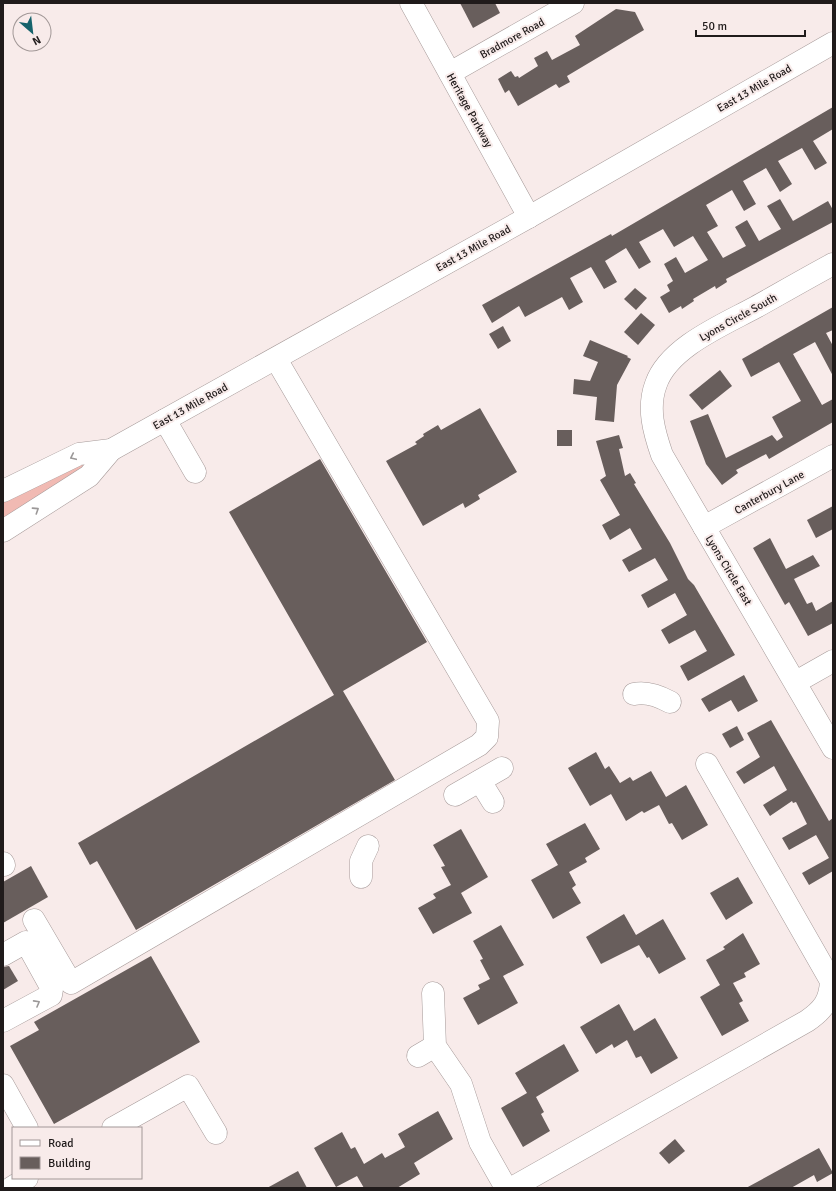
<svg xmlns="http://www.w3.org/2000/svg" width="836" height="1191" font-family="Signika,sans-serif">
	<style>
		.green { fill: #f1bab3 }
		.building { fill: #685e5c }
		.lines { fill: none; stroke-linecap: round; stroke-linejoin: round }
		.minor-casing { stroke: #a69a99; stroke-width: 23 }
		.major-casing { stroke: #a69a99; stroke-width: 23 }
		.minor { stroke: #fff; stroke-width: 22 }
		.major { stroke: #fff; stroke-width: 22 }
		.oneway { stroke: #9b9898 }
		.labels { text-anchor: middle; stroke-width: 4; stroke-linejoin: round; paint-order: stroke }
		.street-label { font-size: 11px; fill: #201b1b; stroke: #f8ebea }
	</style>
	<rect width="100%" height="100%" fill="#f8ebea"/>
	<polygon class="green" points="82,463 85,467 3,522 3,500"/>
	<g class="building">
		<polygon points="460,3 495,3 500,13 473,28"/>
		<polygon points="616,9 635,12 644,30 567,76 570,82 559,88 556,84 518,106 509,90 505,93 498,79 511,71 515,77 518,76 519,78 538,66 534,58 547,51 552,60 580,45 575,36"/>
		<polygon points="833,107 833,129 813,141 827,163 815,170 802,148 778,161 792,184 780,192 766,168 743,181 756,204 744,211 732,190 706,205 718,226 707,232 723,258 746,246 735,227 747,220 759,241 781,229 767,206 780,199 793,221 828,201 833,210 833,222 726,279 727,282 716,289 715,286 693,299 694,301 682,309 681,306 669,313 660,297 670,291 667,285 673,281 664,264 676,257 685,273 708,260 693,236 674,247 663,229 639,242 651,262 639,269 626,248 605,261 617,282 604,289 591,267 570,278 583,302 569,310 562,297 525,317 519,306 492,323 482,305 611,234 612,236"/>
		<polygon points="635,288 647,298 636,310 624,299"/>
		<polygon points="833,307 833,330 826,333 833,346 833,376 815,342 793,354 822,405 833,399 833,422 769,459 766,454 736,470 738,473 722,485 706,464 690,421 708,414 726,458 772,435 777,441 783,437 772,417 801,401 779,362 751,377 742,359"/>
		<polygon points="641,313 655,325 638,345 624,332"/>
		<polygon points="503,326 511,341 498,349 489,334"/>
		<polygon points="590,340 628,356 627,357 631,359 617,385 614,422 595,420 597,397 573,394 574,379 590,381 598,362 583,356"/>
		<polygon points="720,370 732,386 702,410 689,395"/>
		<polygon points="480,408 517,472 478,495 480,499 465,508 463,503 423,526 386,461 417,444 415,442 424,436 423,434 438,425 441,430"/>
		<rect x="557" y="430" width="15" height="16"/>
		<polygon points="619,435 623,448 619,449 625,476 630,473 636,483 634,484 670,543 688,579 694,585 735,655 688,681 680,666 707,651 695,630 669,644 661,630 687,615 675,593 648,608 641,595 668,580 655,558 629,572 622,560 642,549 630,528 610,540 602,525 620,515 600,480 606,476 596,441"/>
		<polygon points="320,459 427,642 343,691 395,780 136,930 97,861 90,865 78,843 334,695 229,512"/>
		<polygon points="833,506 833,529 816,538 807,520"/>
		<polygon points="770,538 786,569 813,555 820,566 794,579 807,604 812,602 816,611 833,601 833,623 808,636 789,602 785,605 753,548"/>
		<polygon points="744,675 758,701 738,712 731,700 709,712 701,699"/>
		<polygon points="771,720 829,821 833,818 833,871 809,885 802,873 829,858 816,835 789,850 782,838 807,824 796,802 793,803 792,801 770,816 763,805 787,790 774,766 744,784 736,772 760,757 747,733"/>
		<polygon points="737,726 744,740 730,748 722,734"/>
		<polygon points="596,752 605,769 609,766 620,783 630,777 633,781 651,771 666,797 686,785 708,825 682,840 672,823 669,824 659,805 644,813 642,811 626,821 611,794 590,806 568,768"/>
		<polygon points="585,823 600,849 585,858 587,862 569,872 576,885 572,888 581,903 553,919 531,880 558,865 546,844"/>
		<polygon points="461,829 488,877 461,893 472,913 433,934 418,908 436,898 433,894 451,885 441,867 445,866 433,845"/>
		<polygon points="31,866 48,897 3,923 3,882"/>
		<polygon points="738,877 753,903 726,920 710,893"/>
		<polygon points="624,914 636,935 663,919 686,959 659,974 649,957 647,958 639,945 601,964 586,937"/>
		<polygon points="501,925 524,965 503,976 518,1003 478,1025 463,998 480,989 478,985 490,979 480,960 483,959 473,941"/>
		<polygon points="743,933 760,964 744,973 746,977 733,983 743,1001 739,1003 749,1021 722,1036 700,997 720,985 706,960 725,949 723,947"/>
		<polygon points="151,956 200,1042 54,1124 10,1046 39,1030 34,1022"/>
		<polygon points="9,966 18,981 3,990 3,967"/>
		<polygon points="619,1004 634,1031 655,1018 678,1058 651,1074 641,1056 636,1058 627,1040 614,1048 612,1044 596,1054 580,1027"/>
		<polygon points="564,1044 579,1071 536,1097 544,1112 541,1114 550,1131 523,1147 501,1108 527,1093 515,1073"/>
		<polygon points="438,1111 453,1139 414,1163 420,1174 397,1188 364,1188 357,1176 336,1187 314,1148 342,1132 351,1149 355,1147 364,1164 382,1153 385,1158 405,1147 398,1134"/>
		<polygon points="675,1139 685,1151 669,1164 659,1153"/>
		<polygon points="819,1148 833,1173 817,1182 814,1175 791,1188 746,1188"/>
		<polygon points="298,1171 307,1188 267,1188"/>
	</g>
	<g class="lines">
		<defs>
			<g id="minor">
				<polyline points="411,3 529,217"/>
				<polyline points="450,73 573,3"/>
				<path d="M833,264c-26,14 -52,29 -77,43 -33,18 -87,40 -100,77 -9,24 -2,48 6,71l171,293"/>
				<polyline points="165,420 195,472"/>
				<polyline points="704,527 833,456"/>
				<polyline points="796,682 833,661"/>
				<path d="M634,694c13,-3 25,2 36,8"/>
				<polyline points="480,781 493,802"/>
				<polyline points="455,795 502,768"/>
				<polyline points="3,863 4,865"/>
				<polyline points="361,877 361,861 368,846"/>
				<polyline points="34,920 71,983 479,745 487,737 488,721 276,359"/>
				<polyline points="3,955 26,942 52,989 51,995 3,1021"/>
				<polyline points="433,993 435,1046 461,1084 480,1142 506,1188"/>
				<polyline points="418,1056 435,1046"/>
				<polyline points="3,1085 27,1128"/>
				<polyline points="113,1128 188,1086 216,1133"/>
				<polyline points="11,1188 27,1178"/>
				<path d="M512,1188l295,-167c16,-11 23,-20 24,-40l-124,-217"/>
			</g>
			<g id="major">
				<polyline points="3,491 79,454 111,450 529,217 833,43"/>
				<polyline points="3,531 89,476 111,450"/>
			</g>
		</defs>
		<use href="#minor" class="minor-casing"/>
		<use href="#major" class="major-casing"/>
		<use href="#minor" class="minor"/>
		<use href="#major" class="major"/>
	</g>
	<defs><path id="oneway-chevron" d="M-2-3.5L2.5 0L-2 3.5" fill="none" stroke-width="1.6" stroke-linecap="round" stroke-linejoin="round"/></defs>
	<g class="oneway">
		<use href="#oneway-chevron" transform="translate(73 457) rotate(155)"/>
		<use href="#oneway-chevron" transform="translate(36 510) rotate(-33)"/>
		<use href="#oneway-chevron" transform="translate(37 1003) rotate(-29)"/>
	</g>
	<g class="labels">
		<g class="street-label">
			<text transform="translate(512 38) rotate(-29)" y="4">Bradmore Road</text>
			<text transform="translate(754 88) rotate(-30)" y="4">East 13 Mile Road</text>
			<text transform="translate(470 110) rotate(61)" y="4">Heritage Parkway</text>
			<text transform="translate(473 248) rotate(-29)" y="4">East 13 Mile Road</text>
			<text transform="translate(738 317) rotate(-29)" y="4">Lyons Circle South</text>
			<text transform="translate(190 406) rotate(-29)" y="4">East 13 Mile Road</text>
			<text transform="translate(769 492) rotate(-29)" y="4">Canterbury Lane</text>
			<text transform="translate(729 570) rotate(59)" y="4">Lyons Circle East</text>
		</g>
	</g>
	<rect width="836" height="1191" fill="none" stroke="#201b1b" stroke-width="8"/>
	<rect x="12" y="1127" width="130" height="52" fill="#f8ebea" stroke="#a29897"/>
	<rect x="20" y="1140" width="20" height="6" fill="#ffffff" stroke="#a29897"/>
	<text x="48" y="1147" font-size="12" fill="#201b1b">Road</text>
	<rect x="20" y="1157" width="20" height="12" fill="#685e5c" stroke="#a29897"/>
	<text x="48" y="1167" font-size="12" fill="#201b1b">Building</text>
	<g transform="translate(32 32) rotate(152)"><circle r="19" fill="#f8ebea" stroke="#a29897"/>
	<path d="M0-3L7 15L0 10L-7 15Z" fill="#16636c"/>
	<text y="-6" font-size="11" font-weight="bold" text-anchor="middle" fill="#201b1b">N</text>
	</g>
	<path d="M696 30v6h109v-6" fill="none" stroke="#201b1b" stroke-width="2"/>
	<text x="702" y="30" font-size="12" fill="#201b1b" stroke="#f8ebea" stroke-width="3" paint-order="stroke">50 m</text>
</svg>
